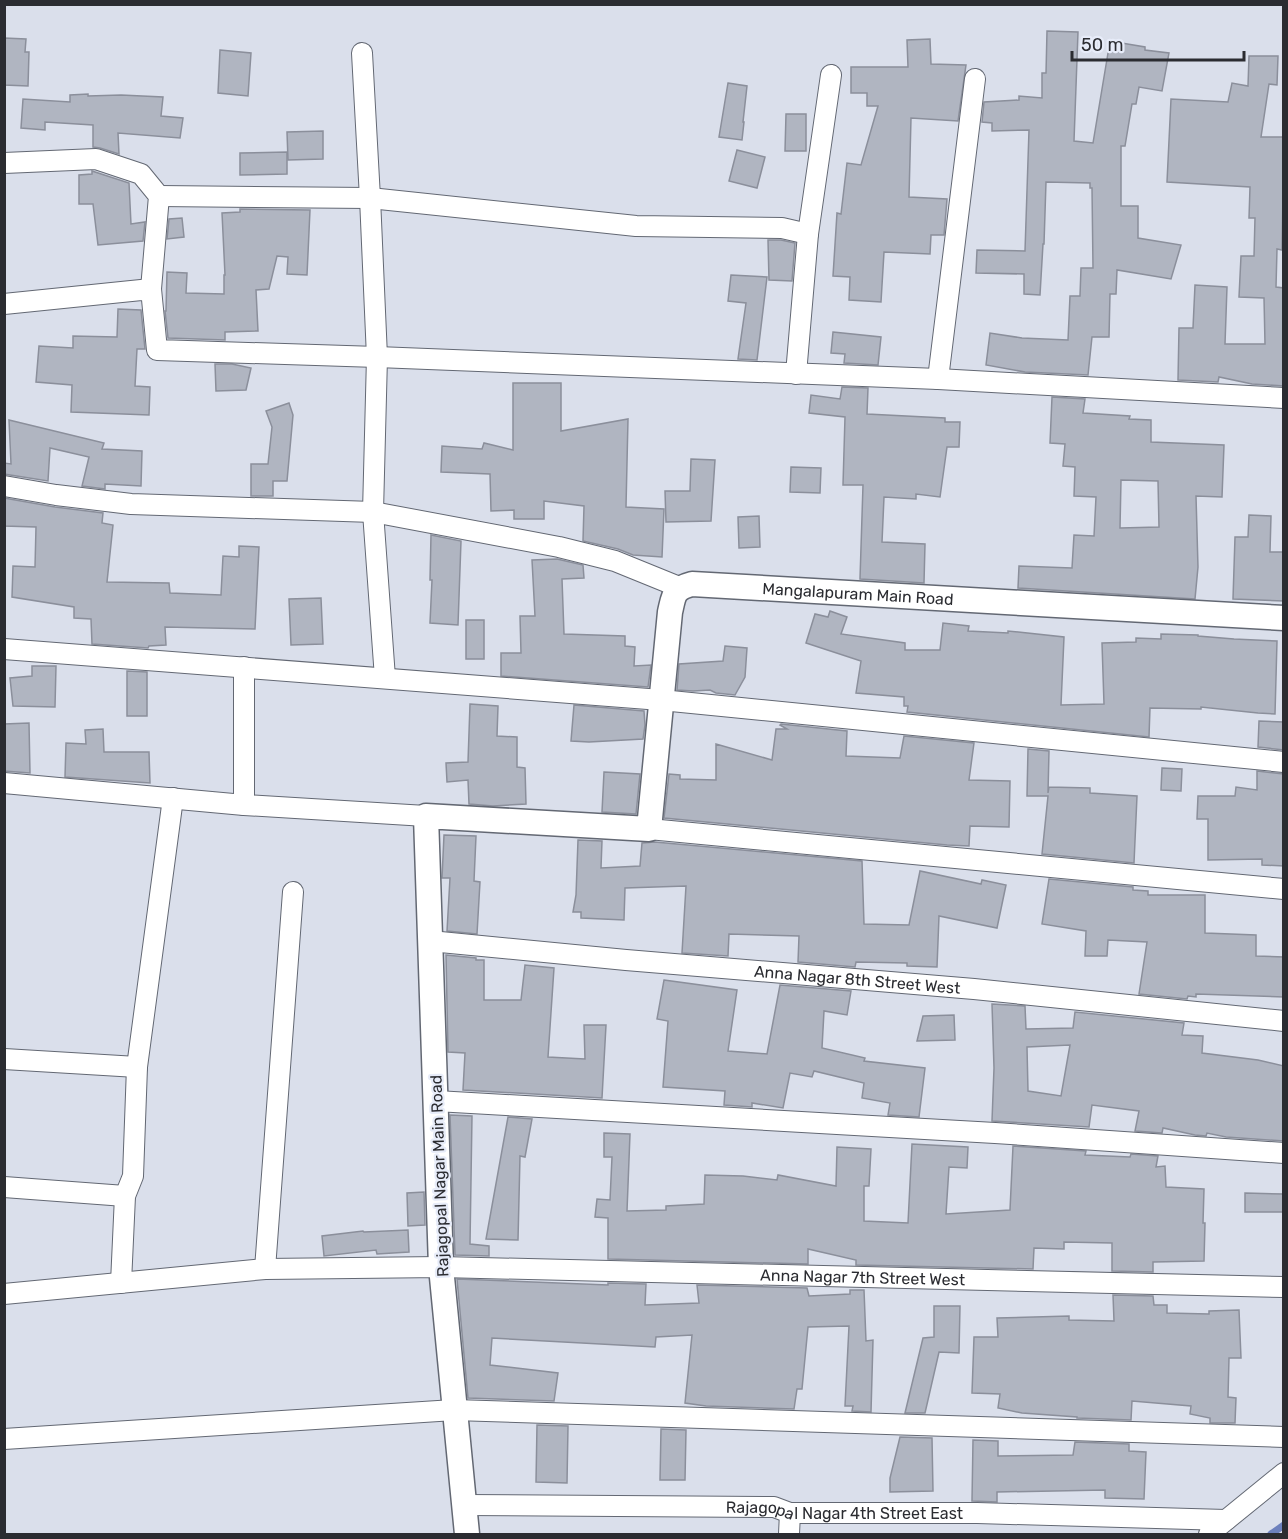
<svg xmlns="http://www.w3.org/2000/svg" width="1288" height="1539" font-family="Rubik,sans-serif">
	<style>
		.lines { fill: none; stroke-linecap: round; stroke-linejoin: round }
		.stream { stroke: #6d81bd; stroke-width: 7 }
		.building { fill: #b0b5c1; stroke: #8b8f9b; stroke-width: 1.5; fill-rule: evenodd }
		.minor-casing { stroke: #636873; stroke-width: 22 }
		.tertiary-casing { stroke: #636873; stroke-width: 27 }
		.minor { stroke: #fff; stroke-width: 20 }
		.tertiary { stroke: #fff; stroke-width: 24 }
		.labels { text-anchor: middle; stroke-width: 4.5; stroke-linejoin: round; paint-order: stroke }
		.street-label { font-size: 16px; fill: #2b2c31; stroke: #e7ecf9 }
	</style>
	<rect width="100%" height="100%" fill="#dadfeb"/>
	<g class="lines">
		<polyline class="stream" points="1271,1534 1284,1525"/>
	</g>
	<g class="building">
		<polygon points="1047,31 1078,32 1074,141 1093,143 1110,41 1145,47 1145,50 1169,53 1162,91 1139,87 1136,104 1132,104 1125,146 1121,146 1121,206 1138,206 1138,238 1181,245 1171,279 1117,270 1116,294 1110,294 1109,337 1092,337 1088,375 1025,372 986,365 990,333 1022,338 1068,340 1070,296 1080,296 1081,268 1093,268 1092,188 1090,188 1090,183 1046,182 1044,244 1043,244 1040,295 1024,294 1024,274 976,273 977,250 1025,251 1029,130 992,131 992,123 982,122 984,102 1019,100 1019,96 1042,98 1042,73 1046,73"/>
		<polygon points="4,38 26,39 25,52 29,52 28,86 4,85"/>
		<polygon points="930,39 931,64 966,65 958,121 911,118 909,197 947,199 944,235 931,235 930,254 884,252 881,302 849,300 850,277 833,276 837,213 841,214 847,163 861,165 878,106 867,106 867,93 851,93 851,67 908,67 907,40"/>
		<polygon points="220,50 251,53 248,96 218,93"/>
		<polygon points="1249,56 1278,56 1277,85 1269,84 1261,137 1284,137 1282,250 1277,249 1276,287 1284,288 1284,386 1252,384 1219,377 1218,382 1178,380 1179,328 1193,328 1195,285 1227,287 1225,344 1265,344 1264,298 1239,297 1241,256 1254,256 1255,218 1249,218 1250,187 1167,182 1171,99 1228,102 1232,83 1248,86"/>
		<polygon points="728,83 747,86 743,122 744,122 742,140 719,137"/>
		<polygon points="88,94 88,96 121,95 163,97 161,116 183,118 180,138 118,133 119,154 100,148 93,147 93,125 45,122 45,130 21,128 23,99 70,102 70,95"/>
		<polygon points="786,114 806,114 806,151 785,151"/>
		<polygon points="323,131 323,159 288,160 287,132"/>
		<polygon points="737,150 765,157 757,188 729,181"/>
		<polygon points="287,152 287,174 240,175 240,153"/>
		<polygon points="92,171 129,183 131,224 145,222 143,241 98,245 93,204 79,204 79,175 92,174"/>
		<polygon points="240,209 310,210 307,275 287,274 288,257 277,256 269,289 256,290 258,331 225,332 225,340 168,338 165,311 166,311 167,272 187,273 186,293 224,294 224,275 225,275 222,213 240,212"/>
		<polygon points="182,218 184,237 167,239 169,219"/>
		<polygon points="768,240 781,240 795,243 792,281 769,280"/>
		<polygon points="731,275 767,277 757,360 738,359 746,303 728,301"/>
		<polygon points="118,309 141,310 145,349 137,349 135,386 150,387 149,415 71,412 72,385 36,382 39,346 73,348 73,336 117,337"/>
		<polygon points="833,332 881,337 878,365 844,363 845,354 831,353"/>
		<polygon points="215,364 232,364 251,368 246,390 216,391"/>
		<polygon points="513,383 561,383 561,431 628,419 626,507 664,509 662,557 633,555 618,549 583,541 584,506 544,501 544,519 514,519 514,510 491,511 490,474 441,472 442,446 482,449 484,443 513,450"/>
		<polygon points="842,387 868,388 867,414 945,418 945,422 960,422 959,447 947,447 940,497 916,494 916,499 884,497 882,542 925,544 924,583 860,579 863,485 843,485 845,417 809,413 811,395 840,399"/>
		<path d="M1052,397l33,2 -2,14 47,3 -1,3 22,1v22l73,3 -2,52 -26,-1 2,71 -3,32 -177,-11 1,-22 53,2 2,-33 20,1 2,-39 -22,-1 1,-29 -12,-1 2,-22 -15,-1zM1121,480l37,1 1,46 -39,1z"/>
		<polygon points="289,403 293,415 287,481 273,481 273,496 251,496 251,464 268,464 272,427 266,411"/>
		<polygon points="9,420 104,443 102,449 142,451 141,486 105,484 105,489 82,486 89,457 50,448 48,481 4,474 4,463 11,464"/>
		<polygon points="691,459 715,460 711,521 666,522 665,491 690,491"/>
		<polygon points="791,467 821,468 820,493 790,492"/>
		<polygon points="4,498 55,507 103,513 102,523 113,525 107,582 169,583 170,593 221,595 223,556 239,557 239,546 259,547 255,629 165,627 166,645 149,646 148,648 92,644 91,619 74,618 74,607 12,597 13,566 35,567 36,527 4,526"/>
		<polygon points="1249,515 1271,516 1270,552 1284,552 1284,601 1233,599 1235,537 1248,537"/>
		<polygon points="759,516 760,547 739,548 738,517"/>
		<polygon points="431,535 461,541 458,625 430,623 432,580 430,580"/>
		<polygon points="557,559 583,565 584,578 562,579 564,634 625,636 625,646 635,647 634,666 651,665 648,687 501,676 501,653 521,653 520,616 535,616 532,560"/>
		<polygon points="321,598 323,644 291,645 289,599"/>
		<polygon points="830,611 847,617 841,634 905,643 905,650 940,650 943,623 969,626 968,631 1008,633 1008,631 1064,637 1061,705 1104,704 1102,643 1136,642 1136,638 1161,639 1161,634 1198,635 1198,636 1234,639 1277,641 1275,714 1258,713 1201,707 1201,709 1150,708 1149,737 907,712 908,706 904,706 904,697 856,693 861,661 806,643 815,614 828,617"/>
		<rect x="466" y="620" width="18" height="39"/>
		<polygon points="725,646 747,648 745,677 735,695 716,693 710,690 693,691 677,690 679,664 723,661"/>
		<polygon points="32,666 56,666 55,707 13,706 10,678 32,676"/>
		<polygon points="127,671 147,672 147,716 127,716"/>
		<polygon points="470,704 498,706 497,736 517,737 517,767 525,768 526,804 493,806 469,804 468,780 447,782 446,763 468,762"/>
		<polygon points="574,705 644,711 645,725 643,739 589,742 571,741"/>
		<polygon points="1259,721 1284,722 1284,750 1258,747"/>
		<polygon points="29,723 30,773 4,771 4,724"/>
		<polygon points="781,724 847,731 846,756 900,758 904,736 974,743 969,780 1010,781 1009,827 970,826 969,846 947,845 664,818 669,774 680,775 680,779 716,780 716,744 772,760 776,729 787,729 780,725"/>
		<polygon points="103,729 104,752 149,752 150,783 65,777 66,743 86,744 85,730"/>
		<polygon points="1028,749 1049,751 1048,793 1049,787 1090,788 1090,793 1137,796 1134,863 1042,854 1048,796 1027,796"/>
		<polygon points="1162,768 1182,769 1181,791 1161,790"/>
		<polygon points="1257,771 1284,774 1284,866 1262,865 1262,859 1208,860 1208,819 1197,819 1198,796 1235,796 1236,787 1257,790"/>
		<polygon points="604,772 640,774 636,814 602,812"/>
		<polygon points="444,835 476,836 474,881 480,882 477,934 447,931 450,878 442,878"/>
		<polygon points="578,840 602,841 601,868 640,866 642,843 655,842 862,861 864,924 909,925 920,871 981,884 982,880 1006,885 997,928 939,916 937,967 907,966 907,963 856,962 855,967 798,962 799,936 729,934 728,956 682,953 686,886 625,888 624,920 581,918 581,912 573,912 576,895"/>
		<polygon points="1049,879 1133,887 1133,890 1148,891 1148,895 1205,895 1205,933 1256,935 1256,956 1284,957 1284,997 1196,994 1196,997 1188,996 1187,999 1139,994 1147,942 1108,940 1107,956 1085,956 1086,931 1042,924"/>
		<polygon points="446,955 476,958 476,960 484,960 484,1000 521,1000 525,965 554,968 548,1057 585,1059 584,1025 606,1025 602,1098 463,1090 465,1053 448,1052"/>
		<polygon points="664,980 737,990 728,1051 767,1054 780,985 851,991 847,1015 824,1011 822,1048 865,1058 864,1061 925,1068 919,1117 888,1115 890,1103 862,1098 864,1083 814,1071 812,1077 790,1073 783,1108 752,1103 752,1107 724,1105 725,1091 663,1087 668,1021 657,1019"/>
		<path d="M992,1004l33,2 1,23 47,-1 2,-16 109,11 -2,12 21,1 -1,17 56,7 26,6v75l-58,-4 -19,-4 -1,3 -11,-1 -32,-7 -1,5 -27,-2 4,-20 -47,-6 -3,22 -97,-6 2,-53zM1070,1045l-9,51 -33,-5 -1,-44z"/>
		<polygon points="954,1015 955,1040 917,1041 923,1016"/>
		<polygon points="450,1115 472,1116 470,1244 489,1246 489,1256 455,1255"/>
		<polygon points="508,1117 532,1119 525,1157 520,1156 518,1240 486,1239"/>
		<polygon points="604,1133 630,1134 627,1211 666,1210 666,1206 704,1204 705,1175 743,1176 777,1180 778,1175 836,1186 837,1147 871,1149 869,1186 864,1186 864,1221 908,1223 912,1144 968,1147 967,1168 949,1167 946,1214 1010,1210 1013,1146 1086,1151 1085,1155 1130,1157 1131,1154 1158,1156 1156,1167 1165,1166 1166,1187 1204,1189 1203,1223 1205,1223 1204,1261 1153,1262 1153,1272 1112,1271 1112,1243 1064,1242 1064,1249 1034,1248 1033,1269 856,1265 856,1260 808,1249 808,1264 608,1259 608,1218 595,1217 597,1199 610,1200 612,1157 604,1157"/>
		<polygon points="424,1192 425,1225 408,1226 407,1193"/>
		<polygon points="1245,1193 1284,1194 1284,1212 1245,1212"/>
		<polygon points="408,1230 409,1252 377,1254 376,1250 324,1256 322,1236 363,1231 364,1232"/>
		<polygon points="457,1279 608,1285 608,1283 646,1284 645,1305 699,1303 697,1285 807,1288 809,1296 850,1294 850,1290 864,1290 866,1341 873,1340 871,1412 852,1411 853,1406 845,1406 849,1326 808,1327 802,1389 797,1389 794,1409 706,1406 685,1403 692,1335 656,1337 655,1347 492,1338 490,1365 558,1373 554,1401 468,1398"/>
		<polygon points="1113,1295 1153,1296 1154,1305 1167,1305 1167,1313 1209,1314 1209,1311 1239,1310 1241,1358 1229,1358 1228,1397 1236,1398 1235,1423 1210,1423 1210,1418 1190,1414 1191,1406 1132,1401 1131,1420 1077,1418 1077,1417 1022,1413 998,1408 1000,1394 972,1393 974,1337 998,1337 997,1318 1069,1316 1069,1320 1114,1321"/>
		<polygon points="934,1306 960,1306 959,1353 939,1352 925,1413 905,1413 923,1338 934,1337"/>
		<polygon points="537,1425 568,1426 567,1483 536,1482"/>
		<polygon points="661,1429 686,1430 685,1480 660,1480"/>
		<polygon points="900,1437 932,1438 933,1491 890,1492 890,1478"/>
		<polygon points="973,1440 998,1441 998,1456 1073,1455 1075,1442 1129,1444 1129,1451 1146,1452 1144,1499 1105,1498 1105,1490 997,1492 997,1502 972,1501"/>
	</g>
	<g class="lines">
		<defs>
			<g id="minor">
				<polyline points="362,53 370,198 377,357 373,512 385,678"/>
				<polyline points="4,163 96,159 141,174 159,196 151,289"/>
				<polyline points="159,196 370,198 636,226 782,228 808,234"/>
				<polyline points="4,304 151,289 157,350 377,357 938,379 1284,398"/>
				<polyline points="796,374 808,234 831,75"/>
				<polyline points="938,379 975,79"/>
				<polyline points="4,486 56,495 131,504 373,512 559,547 615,561 679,587"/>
				<polyline points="4,649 661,700 1284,762"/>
				<polyline points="244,667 244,805"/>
				<polyline points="4,783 244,805 426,816"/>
				<polyline points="649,829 1284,889"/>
				<path id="s1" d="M430,941l196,19 348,29 310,32"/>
				<polyline points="4,1059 137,1067"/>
				<polyline points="436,1101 995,1133 1284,1153"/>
				<polyline points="4,1187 125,1196"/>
				<polyline points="265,1269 293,892"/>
				<polyline points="121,1283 125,1196 133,1176 137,1067 173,798"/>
				<path id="s2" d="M4,1294l261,-25 176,-2 843,20"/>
				<polyline points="4,1439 454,1410 1284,1437"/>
				<path id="s3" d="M464,1505l310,2 16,6h187l249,7"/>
				<polyline points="789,1534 790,1513"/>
				<polyline points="1209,1534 1284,1473"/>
			</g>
			<g id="tertiary">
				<path id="s4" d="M467,1534l-26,-267 -15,-451 223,13 21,-217c4,-17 3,-23 22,-28l592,34"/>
			</g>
		</defs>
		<use href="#minor" class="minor-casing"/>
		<use href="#tertiary" class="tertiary-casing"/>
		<use href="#minor" class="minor"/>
		<use href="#tertiary" class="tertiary"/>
	</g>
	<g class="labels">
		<g class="street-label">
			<text dy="6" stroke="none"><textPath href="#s4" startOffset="1366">Mangalapuram Main Road</textPath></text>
			<text dy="6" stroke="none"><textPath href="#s1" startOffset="429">Anna Nagar 8th Street West</textPath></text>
			<text transform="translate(439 1176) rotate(-92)" y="6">Rajagopal Nagar Main Road</text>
			<text dy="6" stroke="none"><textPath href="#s2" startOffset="860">Anna Nagar 7th Street West</textPath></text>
			<text dy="6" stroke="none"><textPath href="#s3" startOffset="381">Rajagopal Nagar 4th Street East</textPath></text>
		</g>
	</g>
	<rect width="1288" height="1539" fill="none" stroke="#2b2c31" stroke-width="12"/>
	<path d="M1072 51v9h172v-9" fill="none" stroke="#2b2c31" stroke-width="3"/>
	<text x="1081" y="51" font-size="18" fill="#2b2c31" stroke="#e7ecf9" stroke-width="4.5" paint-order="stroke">50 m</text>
</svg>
